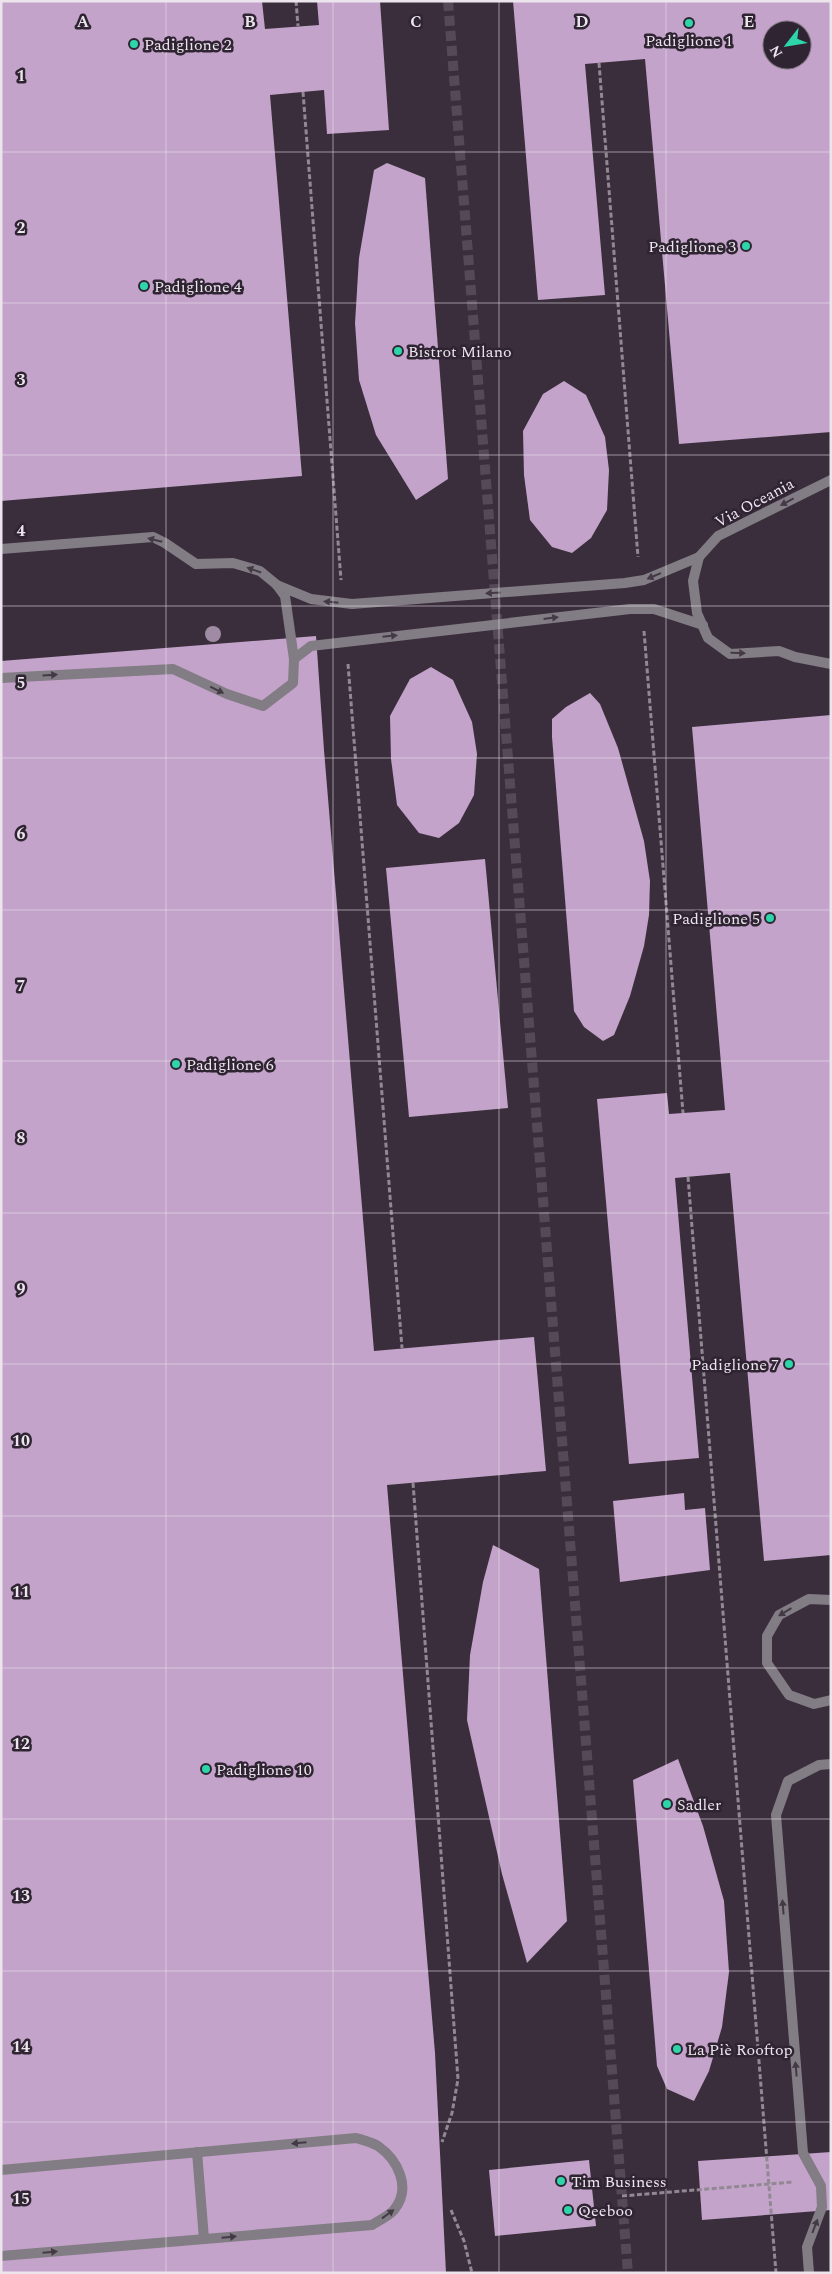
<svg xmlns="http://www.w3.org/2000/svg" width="832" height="2274" font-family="Spectral,serif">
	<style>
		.building { fill: #c3a3c9; fill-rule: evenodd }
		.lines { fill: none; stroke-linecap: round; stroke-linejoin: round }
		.street-tunnel { stroke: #554957; stroke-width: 10; stroke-dasharray: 10 5; stroke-linecap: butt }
		.path { stroke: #928893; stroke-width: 3; stroke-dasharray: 5 2.5; stroke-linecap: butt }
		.lane { stroke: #827c84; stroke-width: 10 }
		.tree { fill: #a08ba4 }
		.oneway { fill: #443a46 }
		.grid { fill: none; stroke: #ede5ee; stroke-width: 1; stroke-opacity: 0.55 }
		.poi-dot { fill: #2ed4aa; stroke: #2f2432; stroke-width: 2 }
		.labels { text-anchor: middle; stroke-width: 5; stroke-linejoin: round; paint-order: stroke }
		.poi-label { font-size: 16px; fill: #ede5ee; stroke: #2f2432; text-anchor: start }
		.street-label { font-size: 16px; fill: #ede5ee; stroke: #2f2432 }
		.grid-label { font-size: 16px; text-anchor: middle; font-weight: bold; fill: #ede5ee; stroke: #2f2432; stroke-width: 5; stroke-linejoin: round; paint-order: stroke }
	</style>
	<rect width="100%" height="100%" fill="#3a2e3c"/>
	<g class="building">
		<polygon points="1,1 262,1 265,29 319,25 317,1 380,1 389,130 327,134 324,90 270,95 302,476 1,501"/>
		<path d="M513,1h318v431l-152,12 -34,-385 -60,5 20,231 -67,5zM772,30h30v30h-30z"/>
		<polygon points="387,163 425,178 448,479 416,500 376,435 359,380 355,323 359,258 374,170"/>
		<polygon points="564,381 586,395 605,437 609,470 607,510 591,538 572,553 552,547 530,520 524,475 523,431 543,394"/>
		<polygon points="316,636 324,750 374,1351 534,1337 546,1471 387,1485 435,2053 446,2273 1,2273 1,661"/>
		<polygon points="431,667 453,680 472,722 477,754 474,795 459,823 439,838 419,833 397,805 391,759 390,716 410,679"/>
		<polygon points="590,693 600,704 618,748 644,841 650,881 649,915 644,946 630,996 614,1035 603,1041 584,1027 574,1011 552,737 552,719 566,707"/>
		<polygon points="831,715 831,1555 764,1561 730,1173 675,1178 699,1458 629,1464 597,1099 667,1093 669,1114 725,1110 692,727"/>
		<polygon points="485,859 508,1108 409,1117 386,868"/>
		<polygon points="684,1493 685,1510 705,1508 710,1570 620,1582 613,1501"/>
		<polygon points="493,1545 539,1569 567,1921 527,1963 502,1874 467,1720 470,1655 483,1582"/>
		<polygon points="678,1759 703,1826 724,1901 729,1972 722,2027 709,2071 694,2101 667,2089 657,2066 633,1780"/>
		<polygon points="831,2152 831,2210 702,2220 698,2161"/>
		<polygon points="589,2160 596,2226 495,2236 489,2170"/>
	</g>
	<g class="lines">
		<polyline class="street-tunnel" points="448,1 628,2273"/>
		<g class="path">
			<polyline points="296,1 298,26"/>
			<polyline points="599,63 638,557"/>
			<polyline points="303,92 341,580"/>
			<polyline points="644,631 683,1113"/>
			<polyline points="348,664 402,1348"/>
			<polyline points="688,1177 776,2273"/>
			<polyline points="413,1483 458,2079 452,2113 442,2142"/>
			<polyline points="622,2196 793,2182"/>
			<polyline points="451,2210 464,2241 472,2273"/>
		</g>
		<g class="lane">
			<polyline points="831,480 718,536 699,557 693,581 697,613 708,638 730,654 779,651 795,657 831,664"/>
			<polyline points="1,549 153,537 165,543 196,564 233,563 260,571 277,585 285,596 294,659 293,683 263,706 227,694 173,669 1,678"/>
			<polyline points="277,585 311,599 352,604 625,583 644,580 699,557"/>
			<polyline points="294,659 311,646 630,609 654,609 703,625"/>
			<polyline points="831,1600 809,1599 779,1615 767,1636 767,1663 789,1695 814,1704 831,1700"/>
			<polyline points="197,2152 204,2239"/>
			<path d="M1,2170l355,-32c7,2 15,4 22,8 20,14 34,42 16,64 -5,6 -16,11 -22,15l-371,31"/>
			<polyline points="809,2273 807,2247 822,2207 821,2186 803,2153 776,1815 788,1781 819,1765 831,1764"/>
		</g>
	</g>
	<circle class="tree" cx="213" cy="634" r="8"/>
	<defs><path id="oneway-solid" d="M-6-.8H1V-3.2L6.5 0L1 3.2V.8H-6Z" transform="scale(1.25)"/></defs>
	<g class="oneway">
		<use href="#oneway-solid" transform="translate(787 502) rotate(152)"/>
		<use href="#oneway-solid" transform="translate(155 540) rotate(-166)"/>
		<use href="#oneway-solid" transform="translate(254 570) rotate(-161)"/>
		<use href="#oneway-solid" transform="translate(654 576) rotate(157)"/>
		<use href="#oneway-solid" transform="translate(493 593) rotate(176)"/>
		<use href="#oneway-solid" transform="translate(331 602) rotate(-174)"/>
		<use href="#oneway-solid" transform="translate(551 618) rotate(-7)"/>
		<use href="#oneway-solid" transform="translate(390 636) rotate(-6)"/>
		<use href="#oneway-solid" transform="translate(738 653) rotate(1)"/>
		<use href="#oneway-solid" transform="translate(50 675) rotate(-3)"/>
		<use href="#oneway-solid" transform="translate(217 690) rotate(26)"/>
		<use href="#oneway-solid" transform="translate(785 1612) rotate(149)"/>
		<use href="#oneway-solid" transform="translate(783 1907) rotate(-94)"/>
		<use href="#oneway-solid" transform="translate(796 2069) rotate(-95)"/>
		<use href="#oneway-solid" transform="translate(299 2143) rotate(175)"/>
		<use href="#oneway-solid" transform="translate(388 2214) rotate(-36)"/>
		<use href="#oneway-solid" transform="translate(815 2226) rotate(-69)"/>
		<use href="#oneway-solid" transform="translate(229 2237) rotate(-5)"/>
		<use href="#oneway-solid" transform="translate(50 2252) rotate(-5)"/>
	</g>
	<path class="grid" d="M166,1v2272M333,1v2272M499,1v2272M666,1v2272M1,152h830M1,303h830M1,455h830M1,606h830M1,758h830M1,910h830M1,1061h830M1,1213h830M1,1364h830M1,1516h830M1,1668h830M1,1819h830M1,1971h830M1,2122h830"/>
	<g class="poi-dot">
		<circle cx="689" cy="23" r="5"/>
		<circle cx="134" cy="44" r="5"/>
		<circle cx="746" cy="246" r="5"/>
		<circle cx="144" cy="286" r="5"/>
		<circle cx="398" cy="351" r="5"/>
		<circle cx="770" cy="918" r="5"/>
		<circle cx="176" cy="1064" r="5"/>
		<circle cx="789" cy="1364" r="5"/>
		<circle cx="206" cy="1769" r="5"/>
		<circle cx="667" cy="1804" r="5"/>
		<circle cx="677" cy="2049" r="5"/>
		<circle cx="561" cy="2181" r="5"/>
		<circle cx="568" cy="2210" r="5"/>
	</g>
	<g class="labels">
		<g class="poi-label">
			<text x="689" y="46" text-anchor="middle">Padiglione 1</text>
			<text x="144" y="50">Padiglione 2</text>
			<text x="736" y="252" text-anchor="end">Padiglione 3</text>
			<text x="154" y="292">Padiglione 4</text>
			<text x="408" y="357">Bistrot Milano</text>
			<text x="760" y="924" text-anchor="end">Padiglione 5</text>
			<text x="186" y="1070">Padiglione 6</text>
			<text x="779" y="1370" text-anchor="end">Padiglione 7</text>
			<text x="216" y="1775">Padiglione 10</text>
			<text x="677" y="1810">Sadler</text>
			<text x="687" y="2055">La Piè Rooftop</text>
			<text x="571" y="2187">Tim Business</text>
			<text x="578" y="2216">Qeeboo</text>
		</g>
		<g class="street-label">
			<text transform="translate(754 502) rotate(-28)" y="6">Via Oceania</text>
		</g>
	</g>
	<g class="grid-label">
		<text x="83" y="27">A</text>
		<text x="250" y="27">B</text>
		<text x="416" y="27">C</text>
		<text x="582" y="27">D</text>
		<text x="749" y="27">E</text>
		<text x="21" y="81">1</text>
		<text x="21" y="233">2</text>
		<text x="21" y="385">3</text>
		<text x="21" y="536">4</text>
		<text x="21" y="688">5</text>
		<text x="21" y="839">6</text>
		<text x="21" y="991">7</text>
		<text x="21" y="1143">8</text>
		<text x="21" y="1294">9</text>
		<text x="21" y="1446">10</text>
		<text x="21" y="1597">11</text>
		<text x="21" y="1749">12</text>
		<text x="21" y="1901">13</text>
		<text x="21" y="2052">14</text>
		<text x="21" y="2204">15</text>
	</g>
	<rect width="832" height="2274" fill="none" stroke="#ede5ee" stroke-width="5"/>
	<g transform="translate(787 45) rotate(239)"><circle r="24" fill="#2f2432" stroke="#7b717d"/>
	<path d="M0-4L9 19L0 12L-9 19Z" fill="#2ed4aa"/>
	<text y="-8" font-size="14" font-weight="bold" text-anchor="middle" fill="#ede5ee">N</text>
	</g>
</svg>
